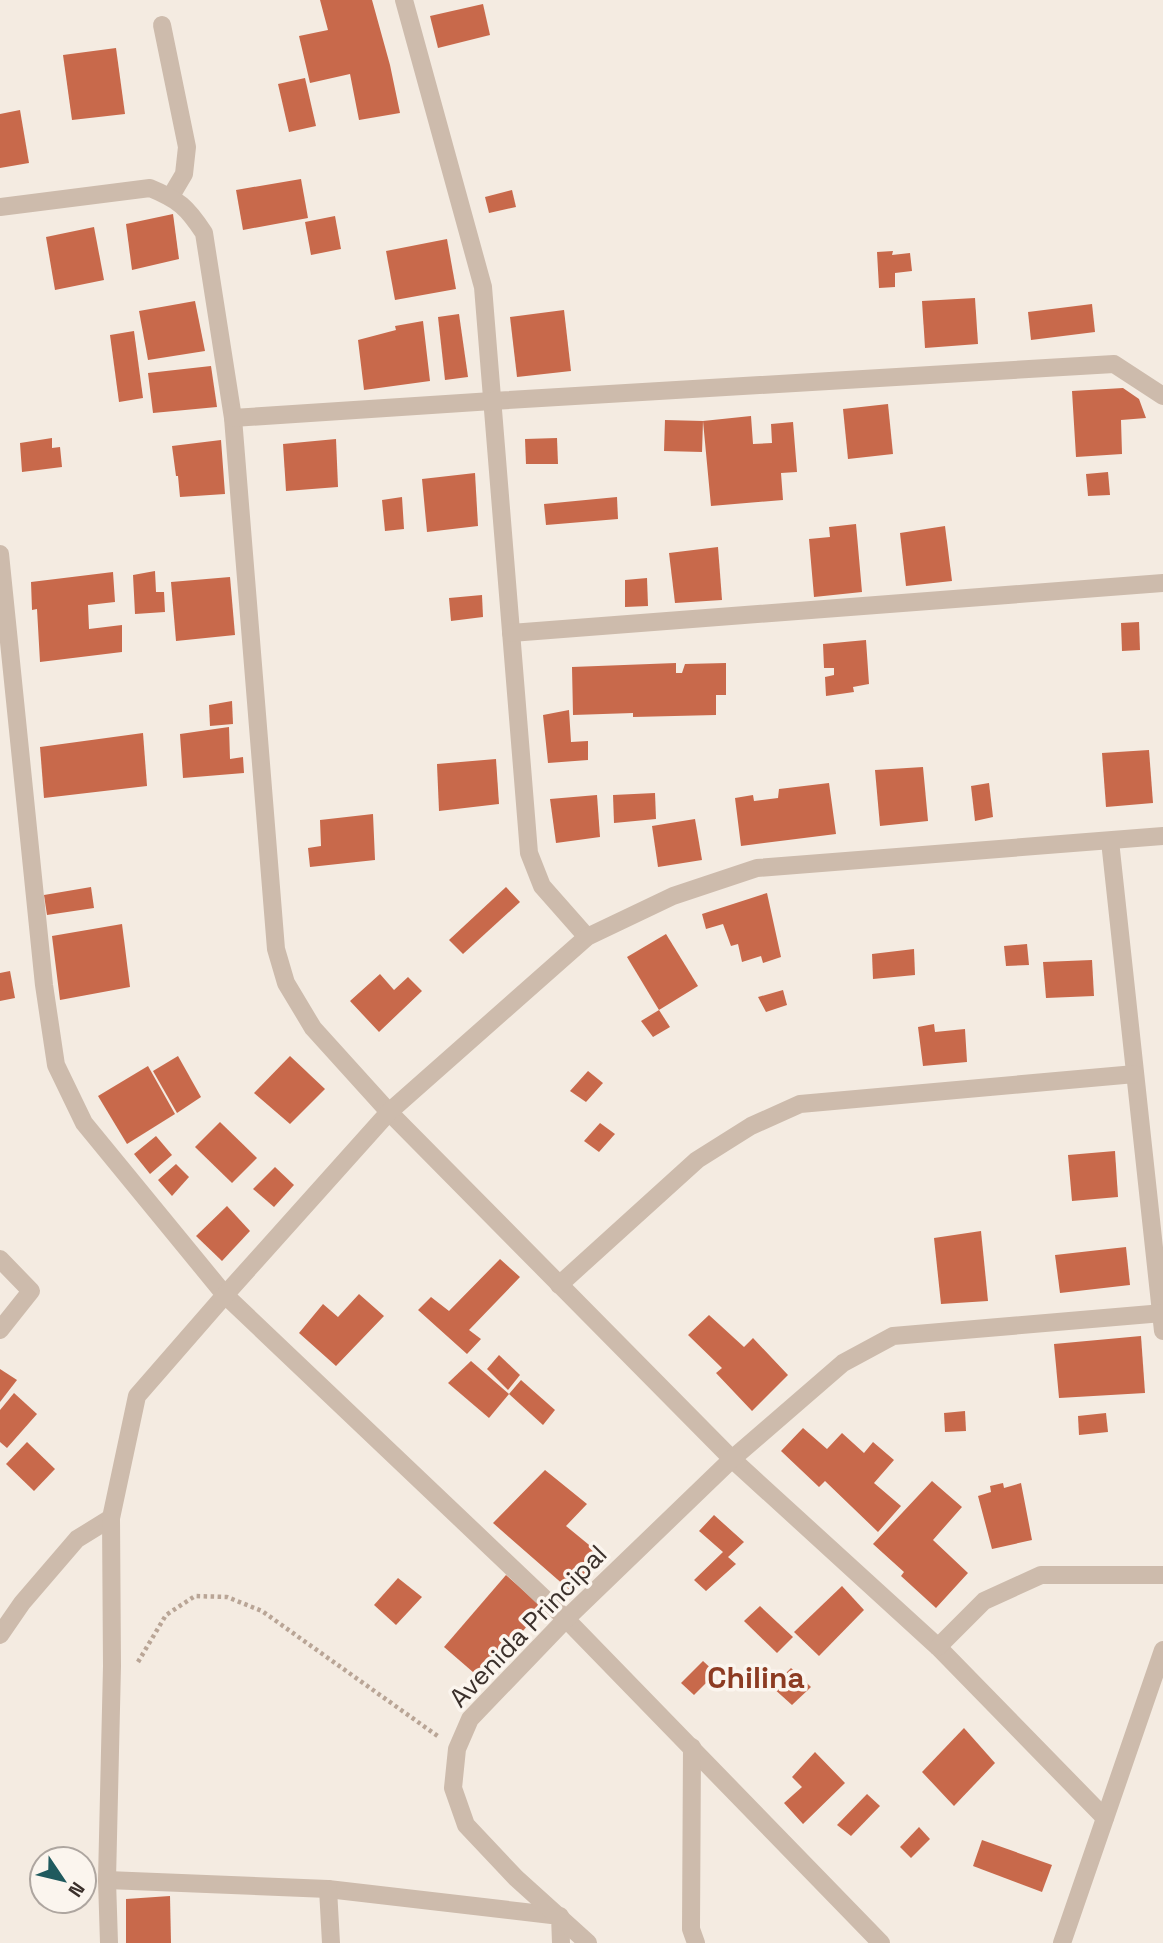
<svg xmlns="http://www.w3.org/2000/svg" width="1163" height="1943" font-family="'Space Grotesk',sans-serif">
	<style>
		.building { fill: #c8694b }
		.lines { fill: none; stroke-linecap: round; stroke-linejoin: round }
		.path { stroke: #b9a596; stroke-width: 4.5; stroke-dasharray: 3.5 3.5; stroke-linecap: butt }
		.minor { stroke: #cdbbac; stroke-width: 18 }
		.labels { text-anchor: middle; stroke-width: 7; stroke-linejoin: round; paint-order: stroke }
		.street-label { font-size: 26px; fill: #3b302b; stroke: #fbf5ee }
		.quarter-label { font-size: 30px; font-weight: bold; fill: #8c3b22; stroke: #fbf5ee }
	</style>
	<rect width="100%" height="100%" fill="#f4ebe1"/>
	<g class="building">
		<polygon points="320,0 372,0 390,65 400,113 359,120 350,74 310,83 299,36 328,30"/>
		<polygon points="483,4 490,35 438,48 430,16"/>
		<polygon points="116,48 125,114 72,120 63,55"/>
		<polygon points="305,78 316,126 289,132 278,84"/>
		<polygon points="20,110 29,163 0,168 0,114"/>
		<polygon points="301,179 308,218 243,230 236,190"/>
		<polygon points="512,190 516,207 489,213 485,197"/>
		<polygon points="173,214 179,259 132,270 126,224"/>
		<polygon points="335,216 341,249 311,255 305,222"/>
		<polygon points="94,227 104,280 55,290 46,237"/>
		<polygon points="447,239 456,289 395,300 386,251"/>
		<polygon points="893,251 892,255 910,253 912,271 895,273 895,287 879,288 877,252"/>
		<polygon points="975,298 978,344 925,348 922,301"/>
		<polygon points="195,301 205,351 148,360 139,311"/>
		<polygon points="1092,304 1095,332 1031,340 1028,312"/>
		<polygon points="564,310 571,371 517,377 510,317"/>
		<polygon points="459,314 468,377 445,380 438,317"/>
		<polygon points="423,321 430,381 364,390 358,340 396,330 395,326"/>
		<polygon points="134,331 143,398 119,402 110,335"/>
		<polygon points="211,366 217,407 153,413 148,373"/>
		<polygon points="1123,388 1139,399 1146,418 1121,420 1122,454 1076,457 1072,391"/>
		<polygon points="888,404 893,454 848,459 843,409"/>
		<polygon points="751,416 753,444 772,443 771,424 793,422 797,472 781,473 783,500 711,506 703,421"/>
		<polygon points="665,420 703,421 702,452 664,451"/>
		<polygon points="52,438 52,448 60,447 62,467 22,472 20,443"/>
		<polygon points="557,438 558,464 526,464 525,439"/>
		<polygon points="336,439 338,487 286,491 283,444"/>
		<polygon points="221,440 225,494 180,497 178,476 176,476 172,446"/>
		<polygon points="1108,472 1110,495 1088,496 1086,474"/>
		<polygon points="475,473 478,526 427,532 422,479"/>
		<polygon points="402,497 404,529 385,531 382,500"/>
		<polygon points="617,497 618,519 546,525 544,504"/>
		<polygon points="856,524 862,592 814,597 809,539 830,537 829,527"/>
		<polygon points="945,526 952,581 906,586 900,533"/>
		<polygon points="718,547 722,600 675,603 669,553"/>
		<polygon points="155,571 156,592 164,592 165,612 135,614 133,575"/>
		<polygon points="113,572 115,602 88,605 89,629 122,625 122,652 40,662 37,609 32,610 31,582"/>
		<polygon points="230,577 235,635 176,641 171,582"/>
		<polygon points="647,578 648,606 625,607 625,580"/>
		<polygon points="482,595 483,617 451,621 449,598"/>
		<polygon points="1139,622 1140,650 1122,651 1121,623"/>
		<polygon points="866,640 869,684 853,687 854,692 826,696 825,677 834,675 834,668 824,668 823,644"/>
		<polygon points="676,663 676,673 682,673 685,664 726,663 726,695 716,695 716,715 633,717 633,713 573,715 572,667"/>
		<polygon points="232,701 233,724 210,726 209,705"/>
		<polygon points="569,710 571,742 588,741 588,760 548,763 543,715"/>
		<polygon points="229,727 230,759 243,757 244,773 183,778 180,734"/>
		<polygon points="143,733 147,786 44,798 40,747"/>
		<polygon points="1149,750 1153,803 1106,807 1102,753"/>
		<polygon points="496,759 499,804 439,811 437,764"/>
		<polygon points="923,767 928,821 880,826 875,770"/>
		<polygon points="829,783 836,834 741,846 735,798 753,795 754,801 778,798 779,789"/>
		<polygon points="989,783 993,817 975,821 971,786"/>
		<polygon points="655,793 656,819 614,823 613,795"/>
		<polygon points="597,795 600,837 556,843 550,799"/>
		<polygon points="373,814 375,860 310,867 308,848 321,846 320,820"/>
		<polygon points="695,819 702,860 658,867 652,826"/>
		<polygon points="91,887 94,908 47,915 44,895"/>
		<polygon points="506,887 520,902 463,954 449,940"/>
		<polygon points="767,893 781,957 763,963 761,956 742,962 738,944 731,946 723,924 706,929 702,914"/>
		<polygon points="122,924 130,987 60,1000 52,936"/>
		<polygon points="666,934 698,986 659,1010 627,957"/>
		<polygon points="1027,944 1029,965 1006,966 1004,946"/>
		<polygon points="914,949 915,975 873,979 872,954"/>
		<polygon points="1092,960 1094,996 1046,998 1043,962"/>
		<polygon points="10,971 15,998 0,1001 0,973"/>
		<polygon points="380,974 394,990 408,977 422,991 379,1032 350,1001"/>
		<polygon points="783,990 787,1005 766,1012 758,997"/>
		<polygon points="659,1010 670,1027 653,1037 641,1021"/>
		<polygon points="934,1024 935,1032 965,1029 967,1062 923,1066 918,1027"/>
		<polygon points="178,1056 201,1097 177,1113 153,1071"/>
		<polygon points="290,1056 325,1089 290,1124 254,1093"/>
		<polygon points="148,1066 175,1114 127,1144 98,1096"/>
		<polygon points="588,1071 603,1083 586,1102 570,1091"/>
		<polygon points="220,1122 257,1158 232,1183 195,1147"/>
		<polygon points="600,1123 615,1134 599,1152 584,1141"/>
		<polygon points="156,1136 172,1155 150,1174 134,1154"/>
		<polygon points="1115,1151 1118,1197 1072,1201 1068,1155"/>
		<polygon points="176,1164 189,1177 172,1196 158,1180"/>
		<polygon points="275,1167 294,1185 274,1207 253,1189"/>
		<polygon points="227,1206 250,1231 222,1261 196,1236"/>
		<polygon points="981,1231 988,1301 941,1304 934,1238"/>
		<polygon points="1126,1247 1130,1285 1060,1293 1055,1255"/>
		<polygon points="500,1259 520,1277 469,1330 481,1339 467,1354 418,1310 431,1297 449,1311"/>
		<polygon points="359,1294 384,1316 336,1366 299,1333 323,1304 338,1317"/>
		<polygon points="709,1315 744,1347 753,1338 788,1375 752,1411 716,1373 722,1368 688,1335"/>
		<polygon points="1141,1336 1145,1393 1059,1398 1054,1344"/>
		<polygon points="499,1355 520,1375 508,1390 487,1369"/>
		<polygon points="471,1361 509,1394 489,1418 448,1383"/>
		<polygon points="0,1369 17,1380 0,1402"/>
		<polygon points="521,1380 555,1410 543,1425 509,1394"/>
		<polygon points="14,1393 37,1414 7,1448 0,1442 0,1410"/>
		<polygon points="965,1411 966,1431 945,1432 944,1413"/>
		<polygon points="1106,1413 1108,1432 1079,1435 1078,1416"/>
		<polygon points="803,1428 827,1449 842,1433 864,1453 873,1442 894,1460 874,1483 901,1506 878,1532 825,1481 819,1487 781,1451"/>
		<polygon points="27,1442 55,1469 34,1491 6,1464"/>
		<polygon points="545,1470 587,1504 566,1526 605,1558 573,1593 493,1523"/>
		<polygon points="932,1481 962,1507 933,1540 968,1573 936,1608 901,1576 904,1572 873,1544"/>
		<polygon points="1003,1483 1004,1488 1021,1483 1032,1540 992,1549 978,1496 991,1492 990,1486"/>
		<polygon points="714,1515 744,1542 728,1557 736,1564 706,1591 694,1580 723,1552 699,1531"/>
		<polygon points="506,1575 543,1608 481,1679 444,1647"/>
		<polygon points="398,1578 422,1597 396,1625 374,1605"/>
		<polygon points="842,1586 864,1610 819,1656 794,1632"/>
		<polygon points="760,1606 793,1637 777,1653 744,1621"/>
		<polygon points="703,1661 716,1673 694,1695 681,1683"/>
		<polygon points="791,1668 811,1687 792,1705 772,1687"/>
		<polygon points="964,1728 995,1763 954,1806 922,1772"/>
		<polygon points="815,1752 845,1783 803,1824 784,1803 802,1787 792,1777"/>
		<polygon points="867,1794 880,1806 851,1836 837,1825"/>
		<polygon points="919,1827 930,1839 911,1858 900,1847"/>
		<polygon points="982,1840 1052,1865 1042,1892 973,1866"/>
		<polygon points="170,1896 171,1943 126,1943 126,1899"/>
	</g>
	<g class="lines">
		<polyline class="path" points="138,1662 166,1615 195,1596 227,1597 262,1611 439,1737"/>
		<g class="minor">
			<polyline points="404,0 483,287 529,853 542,886 587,937"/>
			<polyline points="162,25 187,147 184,174 171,196"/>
			<path d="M0,207l150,-19c29,12 37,19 54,45l29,185 43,531 10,34 27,45 76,84 343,347 206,188 167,171"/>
			<polyline points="233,418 492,401 1114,364 1163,396"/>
			<polyline points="0,554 44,985 56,1065 84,1123 225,1295 566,1619 881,1943"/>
			<polyline points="511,633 1163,583"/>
			<polyline points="1110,841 1163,1331"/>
			<polyline points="0,1259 31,1291 0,1330"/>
			<polyline points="559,1285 697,1160 751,1126 800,1104 1135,1074"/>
			<polyline points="0,1635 22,1603 77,1539 111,1518"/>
			<polyline points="938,1647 984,1601 1041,1575 1163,1575"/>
			<polyline points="692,1747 691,1929 696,1943"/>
			<polyline points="107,1880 328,1889 560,1916 561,1943"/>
			<polyline points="328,1889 331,1943"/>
			<polyline points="109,1943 107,1880 112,1666 111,1518 137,1396 225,1295 389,1112 587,937 673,896 757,868 1163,836"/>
			<polyline points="588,1943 516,1878 466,1825 453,1788 457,1749 470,1719 566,1619 732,1459 843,1363 893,1336 1163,1313"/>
			<polyline points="1062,1943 1163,1650"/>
		</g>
	</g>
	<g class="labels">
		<g class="street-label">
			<text transform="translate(528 1626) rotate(-46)" y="9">Avenida Principal</text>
		</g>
		<g class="quarter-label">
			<text x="756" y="1688">Chilina</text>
		</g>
	</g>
	<g transform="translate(63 1880) rotate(125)"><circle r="33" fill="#fbf5ee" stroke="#aea6a0" stroke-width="2"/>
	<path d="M0-5L12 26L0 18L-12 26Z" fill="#1f5a5e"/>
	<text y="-10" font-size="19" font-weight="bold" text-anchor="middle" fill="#3b302b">N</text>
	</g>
</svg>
